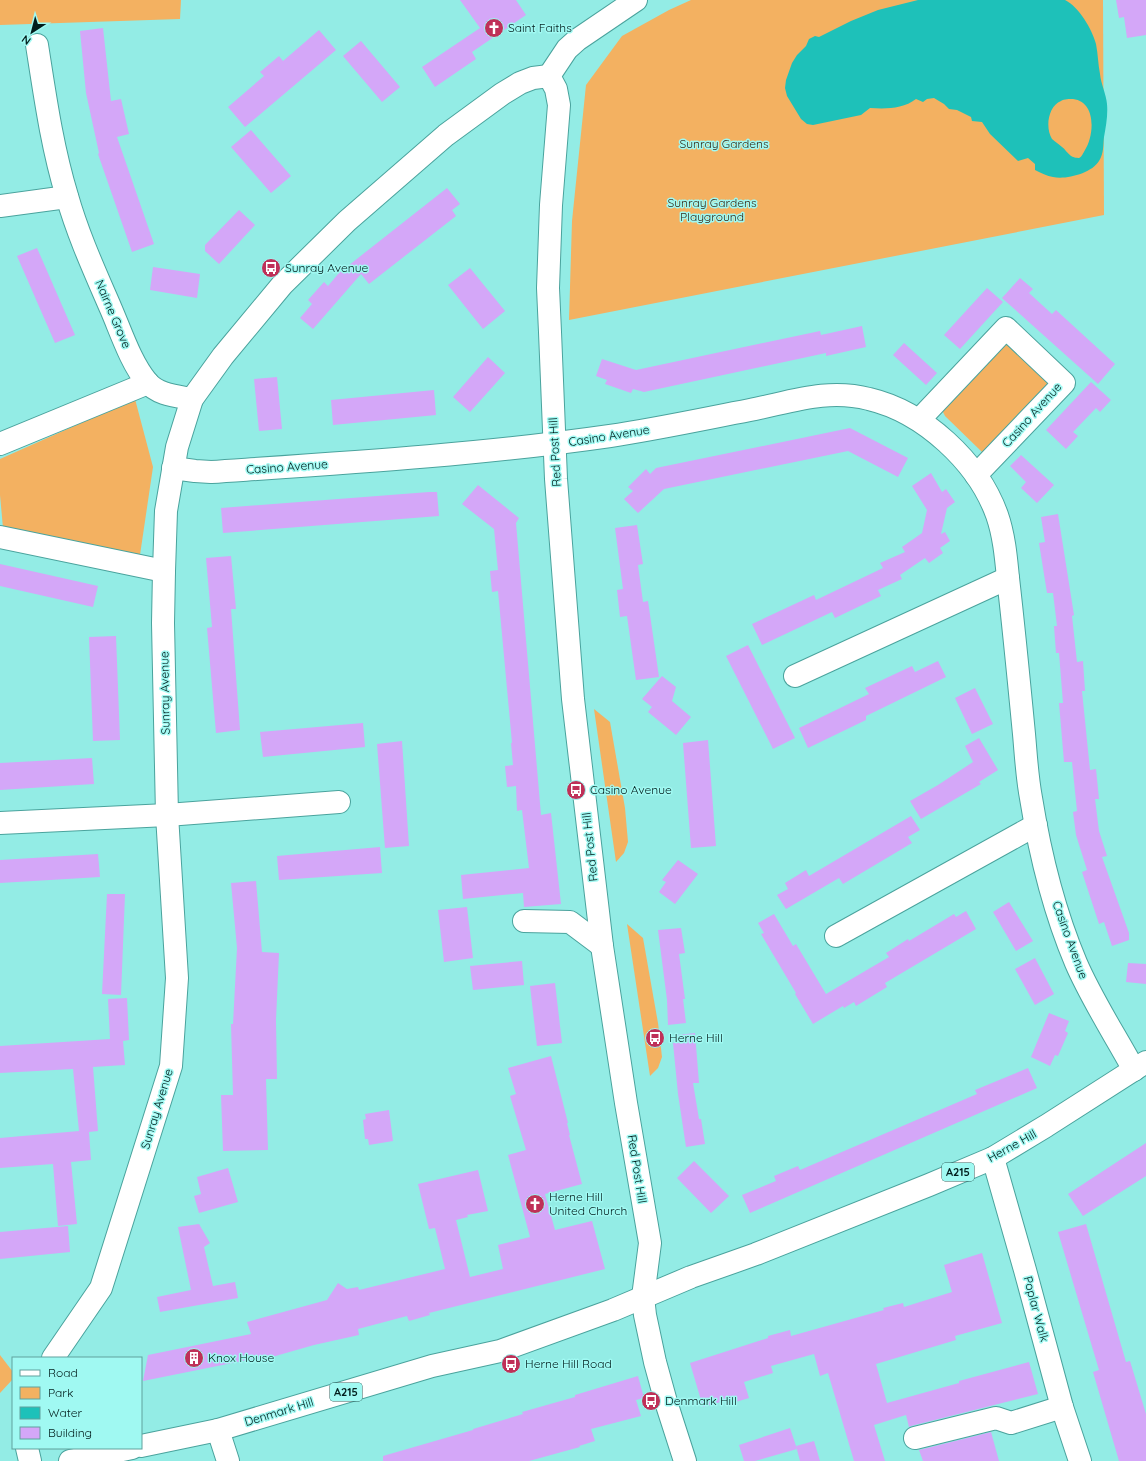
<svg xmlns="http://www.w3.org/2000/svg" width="1146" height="1461" font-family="Quicksand,sans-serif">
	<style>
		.green { fill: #f3b161 }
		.water { fill: #1ec1b9; fill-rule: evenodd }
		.building { fill: #d4a7f8 }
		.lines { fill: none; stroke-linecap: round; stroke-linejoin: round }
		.minor-casing { stroke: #4aa39d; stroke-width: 24 }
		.major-casing { stroke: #4aa39d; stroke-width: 24 }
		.minor { stroke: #fff; stroke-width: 22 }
		.major { stroke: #fff; stroke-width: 22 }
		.labels { text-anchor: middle; stroke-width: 3; stroke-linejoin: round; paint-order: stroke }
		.shield { fill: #a0f9f2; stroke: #31605d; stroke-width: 1 }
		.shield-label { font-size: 11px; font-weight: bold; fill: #021e1d }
		.poi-label { font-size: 12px; fill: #021e1d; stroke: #a0f9f2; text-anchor: start }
		.park-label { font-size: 12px; fill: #382917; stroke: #a0f9f2 }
		.street-label { font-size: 12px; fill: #021e1d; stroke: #a0f9f2 }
	</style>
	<rect width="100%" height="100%" fill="#93ece5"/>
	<g class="green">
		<polygon points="0,0 181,0 180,19 0,25"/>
		<polygon points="691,0 1103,0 1104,215 569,320 572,221 586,85 622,36 669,10"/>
		<polygon points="1007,337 1057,384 987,455 982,452 945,416 942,410"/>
		<polygon points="135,399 153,467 140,555 3,528 0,495 0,459"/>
		<polygon points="594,709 610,722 625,808 628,842 624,853 616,862"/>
		<polygon points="627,924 643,938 658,1023 662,1057 658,1068 650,1076"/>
		<polygon points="0,1355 13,1372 13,1379 0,1393"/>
	</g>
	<path class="water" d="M918,0h147c14,7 27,29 31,44 2,10 2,20 4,30 1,10 6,20 7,30 1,11 -1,22 -3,33 -1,8 0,16 -5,24 -7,12 -33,19 -46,16 -6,-1 -12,-4 -18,-7v-6l-7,-6 -10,3 -28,-27 -8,-12 -10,-1 -1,-4 -14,-7 -8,-1 -5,-5 -10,-6 -7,1 -4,3 -7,-3c-13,10 -30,10 -46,9l-9,7 -48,10 -6,-1 -6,-5 -14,-23 -2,-8 1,-8 6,-17 5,-8 9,-9 3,-7 6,-3 4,1 32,-16 27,-11zM1073,99c24,3 21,37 12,51 -2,3 -3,7 -6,8 -2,0 -7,-1 -8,-2 -4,-3 -6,-7 -9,-9 -3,-3 -7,-5 -10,-8 -7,-11 -4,-33 9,-38 3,-2 9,-2 12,-2z"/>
	<g class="building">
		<polygon points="460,0 516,0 526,15 472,52 476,59 435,87 422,67 480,28"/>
		<polygon points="1116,0 1146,0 1146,35 1127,38 1124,17 1119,18"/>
		<polygon points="103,28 111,101 121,99 129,134 117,137 154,244 132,252 98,154 99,153 86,93 80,31"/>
		<polygon points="319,30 336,50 245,127 228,107 264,76 260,72 279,56 283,61"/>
		<polygon points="361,41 400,87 382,102 343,56"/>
		<polygon points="251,130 291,176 271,193 231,147"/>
		<polygon points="447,188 460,204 452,210 456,216 369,284 361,274 313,329 300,318 312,304 308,300 324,282 328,286 339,273"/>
		<polygon points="239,210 255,225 219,264 205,251 205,245"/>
		<polygon points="37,248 75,335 55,343 17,256"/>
		<polygon points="153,267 200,274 197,298 150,290"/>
		<polygon points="470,268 505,311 483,329 448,285"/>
		<polygon points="1020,278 1033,289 1029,293 1052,314 1056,310 1115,364 1098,384 1002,298"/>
		<polygon points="987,288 1003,302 960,349 944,335"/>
		<polygon points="862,326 866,347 826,356 826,353 644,392 633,389 631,393 605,384 607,380 596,376 602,359 636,370 820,331 821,335"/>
		<polygon points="904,343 937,373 926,385 893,355"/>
		<polygon points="488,357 505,373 470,412 453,397"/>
		<polygon points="277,377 282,429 259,431 254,379"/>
		<polygon points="1091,382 1111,400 1100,412 1096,408 1073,432 1078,436 1066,449 1046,430"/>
		<polygon points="434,390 436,415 333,425 331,400"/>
		<polygon points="850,428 908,458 898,477 848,451 664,489 638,513 624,499 633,491 628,487 646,469 650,474 656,468"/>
		<polygon points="1021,455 1054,485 1037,503 1021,488 1026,482 1010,466"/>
		<polygon points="931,473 942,492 946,489 955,502 947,508 941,534 945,532 950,541 940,548 943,553 929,563 925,558 900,575 902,579 878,590 881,596 835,618 832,612 762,645 752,624 814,595 816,600 883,568 880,563 905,552 902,547 922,533 927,510 912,486"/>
		<polygon points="478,485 519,518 516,523 541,815 551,813 561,904 524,907 523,893 463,899 461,875 529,868 522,810 517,811 516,786 507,787 505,766 513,765 511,743 512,743 498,591 492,592 490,571 498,570 494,529 462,504"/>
		<polygon points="429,492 437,492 439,516 223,533 221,508"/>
		<polygon points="1058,514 1074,615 1072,616 1077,662 1083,661 1085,691 1082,691 1090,770 1096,769 1099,799 1095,799 1099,831 1107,856 1102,857 1129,933 1129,940 1112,946 1104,922 1099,924 1082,872 1087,870 1076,835 1073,812 1077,811 1072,762 1064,762 1059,703 1063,703 1059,653 1056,653 1054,626 1057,626 1053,593 1047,593 1039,543 1045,542 1041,517"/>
		<polygon points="637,525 643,564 638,565 643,602 648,601 659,677 636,680 627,616 620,617 617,590 623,589 615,528"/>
		<polygon points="231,556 236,609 231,609 240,730 216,733 207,628 212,627 206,558"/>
		<polygon points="0,564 98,586 93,607 0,586"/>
		<polygon points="116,636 120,740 93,741 89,637"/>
		<polygon points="748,645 795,738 773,749 726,656"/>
		<polygon points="938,661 946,677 866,716 866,720 808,748 799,728 869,694 865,688 912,666 915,672"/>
		<polygon points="662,676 676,687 672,701 691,717 676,735 648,712 652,707 642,699"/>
		<polygon points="975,688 993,724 972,734 955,698"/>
		<polygon points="363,723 365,747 263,757 260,732"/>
		<polygon points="979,738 998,770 979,782 981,784 921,819 910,801 938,785 973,762 965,746"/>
		<polygon points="708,740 716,846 691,848 683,743"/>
		<polygon points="402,741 409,846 385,848 377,744"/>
		<polygon points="92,758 94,784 0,790 0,763"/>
		<polygon points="911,816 920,830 908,837 912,843 843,884 839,878 786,909 777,895 788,889 785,883 806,870 809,876"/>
		<polygon points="380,847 382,873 279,880 277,856"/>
		<polygon points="98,854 100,877 0,883 0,860"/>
		<polygon points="678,860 698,874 675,904 659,892 666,882 662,880"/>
		<polygon points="256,881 262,952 279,953 276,1020 277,1079 266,1079 268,1150 223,1151 221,1095 233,1095 231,1024 233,1024 237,948 231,883"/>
		<polygon points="107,894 125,894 121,995 102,994"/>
		<polygon points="1009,902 1033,941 1016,951 993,912"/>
		<polygon points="467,907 473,958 444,962 438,910"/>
		<polygon points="966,911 976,929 885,983 887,987 856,1006 854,1002 844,1008 843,1006 813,1024 795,994 796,993 761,934 764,933 758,923 774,914 793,946 796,944 826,994 889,957 886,953 908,939 909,941 954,914 956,917"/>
		<polygon points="681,928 685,953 679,954 685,999 683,999 686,1023 668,1025 667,1000 658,930"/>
		<polygon points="1035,958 1054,994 1035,1005 1015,969"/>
		<polygon points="522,961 524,985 473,990 470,966"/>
		<polygon points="1128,963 1146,964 1146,984 1126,982"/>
		<polygon points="555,983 562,1043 537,1046 530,986"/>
		<polygon points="127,998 129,1040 123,1041 125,1065 93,1067 98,1131 89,1132 91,1160 71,1162 77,1224 58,1226 53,1164 0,1168 0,1138 79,1131 73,1069 0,1073 0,1046 110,1039 108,999"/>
		<polygon points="1049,1013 1069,1021 1065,1031 1068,1033 1058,1056 1055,1055 1050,1066 1031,1057"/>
		<polygon points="695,1033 699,1083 693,1083 699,1119 701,1119 705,1144 686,1147 678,1094 673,1043 679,1043 678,1035"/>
		<polygon points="551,1056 568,1123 567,1123 570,1135 569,1135 582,1184 545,1194 555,1230 592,1221 605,1269 429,1313 430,1315 409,1321 407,1316 358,1329 359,1335 314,1345 258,1361 257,1358 143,1381 148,1355 251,1334 247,1322 327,1300 338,1283 347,1289 358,1287 359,1290 445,1269 435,1228 429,1229 418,1184 478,1170 488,1211 467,1215 468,1217 456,1220 470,1277 503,1269 498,1245 530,1237 508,1155 526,1150 510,1096 516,1094 508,1068"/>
		<polygon points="1028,1068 1037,1088 750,1213 742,1195 776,1181 774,1176 798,1166 800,1170 977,1094 975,1090"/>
		<polygon points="389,1110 393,1141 369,1145 368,1139 365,1139 363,1120 366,1119 365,1114"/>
		<polygon points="1146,1143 1146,1176 1083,1216 1068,1194"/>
		<polygon points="694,1161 729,1196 711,1213 677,1178"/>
		<polygon points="228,1168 238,1202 199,1213 194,1196 201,1194 197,1177"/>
		<polygon points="199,1224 210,1243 204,1247 213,1286 235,1282 238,1298 160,1312 157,1297 191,1290 178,1227"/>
		<polygon points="1086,1224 1126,1362 1130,1361 1146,1414 1146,1461 1119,1461 1093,1372 1099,1370 1058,1232"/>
		<polygon points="68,1226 70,1252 0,1259 0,1232"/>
		<polygon points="982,1253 1002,1323 955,1336 956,1340 876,1364 887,1403 959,1383 959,1381 1029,1362 1038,1394 911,1426 909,1427 906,1415 874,1425 885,1461 854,1461 828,1373 820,1376 814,1354 771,1366 773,1373 744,1382 749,1398 729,1404 728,1400 703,1407 690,1363 768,1338 768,1336 790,1330 791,1336 884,1310 883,1308 903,1303 904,1307 952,1292 944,1265"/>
		<polygon points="638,1376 644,1398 636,1400 641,1416 591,1429 595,1441 579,1446 580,1447 529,1461 383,1461 383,1456 473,1430 473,1429 523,1414 522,1412 575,1397 575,1395"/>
		<polygon points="790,1428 797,1449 755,1461 744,1461 739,1445"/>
		<polygon points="991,1432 999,1461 923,1461 919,1450"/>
		<polygon points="814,1441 820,1461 800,1461 796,1446"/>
	</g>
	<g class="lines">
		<defs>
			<g id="minor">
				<path d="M37,45c8,51 15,102 30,151 11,39 28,76 44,113 10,23 20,54 36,73 11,13 29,14 45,17"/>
				<polyline points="549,76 556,89 559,105 551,205 548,288 550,332 556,479 573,699 602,946 626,1103 650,1243 643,1297 645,1315 655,1362 666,1402 685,1461"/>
				<polyline points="549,76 567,49 577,40 636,0"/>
				<polyline points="0,206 67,197"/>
				<polyline points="919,420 1006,328 1064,383 976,475"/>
				<polyline points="0,444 148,383"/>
				<path d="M173,468l22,3 16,1c133,-9 267,-17 399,-36 47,-7 93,-17 140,-26 41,-8 77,-22 119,-11 55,13 109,63 128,116 7,20 9,42 11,63 6,52 11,104 16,156 2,22 3,43 7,64 9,56 23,113 45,165 16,37 39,72 58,107"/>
				<polyline points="0,537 164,571"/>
				<polyline points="795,676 1008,578"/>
				<polyline points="0,823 167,815 339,802"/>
				<polyline points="524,921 570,922 602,946"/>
				<polyline points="836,936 1036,825"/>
				<polyline points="993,1158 1025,1270 1062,1407 1080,1461"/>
				<polyline points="53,1358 101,1288 171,1066 177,978 167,815 163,623 164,571 166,511 177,447 192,399 223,356 282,285 347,221 446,135 502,94 520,83 533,78 549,76"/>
				<polyline points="218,1430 228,1461"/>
				<polyline points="915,1438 996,1418 1011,1423 1062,1407"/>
				<polyline points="27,1448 30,1461"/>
			</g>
			<g id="major">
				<polyline points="141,1446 218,1430 432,1366 500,1351 613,1310 691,1277 756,1254 929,1185 993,1158 1046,1126 1146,1062"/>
				<polyline points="70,1461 132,1448"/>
			</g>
		</defs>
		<use href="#minor" class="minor-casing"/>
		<use href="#major" class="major-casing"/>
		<use href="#minor" class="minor"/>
		<use href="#major" class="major"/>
	</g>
	<defs>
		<symbol id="church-disc" viewBox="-11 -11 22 22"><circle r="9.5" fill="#bf3058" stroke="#a0f9f2"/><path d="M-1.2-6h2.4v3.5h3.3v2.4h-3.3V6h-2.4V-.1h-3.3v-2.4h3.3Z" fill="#fff"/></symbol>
		<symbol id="bus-disc" viewBox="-11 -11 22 22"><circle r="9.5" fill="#bf3058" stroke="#a0f9f2"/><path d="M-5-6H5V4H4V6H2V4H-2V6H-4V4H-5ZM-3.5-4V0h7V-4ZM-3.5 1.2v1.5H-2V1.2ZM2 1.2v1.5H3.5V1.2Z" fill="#fff"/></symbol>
		<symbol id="building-disc" viewBox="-11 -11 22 22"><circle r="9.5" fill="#bf3058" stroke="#a0f9f2"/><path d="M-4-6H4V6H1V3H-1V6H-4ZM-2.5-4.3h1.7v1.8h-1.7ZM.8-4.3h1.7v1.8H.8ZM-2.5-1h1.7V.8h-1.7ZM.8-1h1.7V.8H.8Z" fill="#fff"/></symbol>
	</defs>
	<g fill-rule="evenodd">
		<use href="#church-disc" x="483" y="17" width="22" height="22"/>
		<use href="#bus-disc" x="260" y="257" width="22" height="22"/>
		<use href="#bus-disc" x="565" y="779" width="22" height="22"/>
		<use href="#bus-disc" x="644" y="1027" width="22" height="22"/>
		<use href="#church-disc" x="524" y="1193" width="22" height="22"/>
		<use href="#building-disc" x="183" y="1347" width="22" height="22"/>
		<use href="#bus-disc" x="500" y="1353" width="22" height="22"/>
		<use href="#bus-disc" x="640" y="1390" width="22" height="22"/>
	</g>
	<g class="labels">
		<g class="shield">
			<rect x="942" y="1163" width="32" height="18" rx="3"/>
			<rect x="330" y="1383" width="32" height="18" rx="3"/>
		</g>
		<g class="shield-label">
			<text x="958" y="1176">A215</text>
			<text x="346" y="1396">A215</text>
		</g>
		<g class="poi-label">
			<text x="508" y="32">Saint Faiths</text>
			<text x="285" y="272">Sunray Avenue</text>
			<text x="590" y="794">Casino Avenue</text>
			<text x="669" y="1042">Herne Hill</text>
			<text x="549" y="1201">Herne Hill<tspan x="549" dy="14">United Church</tspan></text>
			<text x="208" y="1362">Knox House</text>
			<text x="525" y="1368">Herne Hill Road</text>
			<text x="665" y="1405">Denmark Hill</text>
		</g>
		<g class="park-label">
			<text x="724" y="148">Sunray Gardens</text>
			<text x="712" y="207">Sunray Gardens<tspan x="712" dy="14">Playground</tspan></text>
		</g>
		<g class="street-label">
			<text transform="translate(113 314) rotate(67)" y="4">Nairne Grove</text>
			<text transform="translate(1032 415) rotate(-48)" y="4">Casino Avenue</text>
			<text transform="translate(609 436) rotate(-9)" y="4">Casino Avenue</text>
			<text transform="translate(555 452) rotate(-93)" y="4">Red Post Hill</text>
			<text transform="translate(287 467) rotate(-4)" y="4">Casino Avenue</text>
			<text transform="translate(165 693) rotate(-91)" y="4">Sunray Avenue</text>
			<text transform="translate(590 847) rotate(-96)" y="4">Red Post Hill</text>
			<text transform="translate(1070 940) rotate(70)" y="4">Casino Avenue</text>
			<text transform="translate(157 1109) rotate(-73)" y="4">Sunray Avenue</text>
			<text transform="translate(1012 1146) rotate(-29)" y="4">Herne Hill</text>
			<text transform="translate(637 1169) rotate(81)" y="4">Red Post Hill</text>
			<text transform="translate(1036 1309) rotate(75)" y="4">Poplar Walk</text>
			<text transform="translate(279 1412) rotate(-17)" y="4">Denmark Hill</text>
		</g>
	</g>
	<rect x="12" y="1357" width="130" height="92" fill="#a0f9f2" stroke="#61a19d"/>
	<rect x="20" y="1370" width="20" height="6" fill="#ffffff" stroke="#61a19d"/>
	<text x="48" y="1377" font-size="12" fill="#021e1d">Road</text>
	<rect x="20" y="1387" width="20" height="12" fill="#f3b161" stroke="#61a19d"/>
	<text x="48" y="1397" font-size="12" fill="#021e1d">Park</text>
	<rect x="20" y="1407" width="20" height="12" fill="#1ec1b9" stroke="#61a19d"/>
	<text x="48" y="1417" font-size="12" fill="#021e1d">Water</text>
	<rect x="20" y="1427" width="20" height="12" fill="#d4a7f8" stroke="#61a19d"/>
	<text x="48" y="1437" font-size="12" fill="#021e1d">Building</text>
	<g transform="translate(32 32) rotate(216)" stroke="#a0f9f2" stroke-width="3" paint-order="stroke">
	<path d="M0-3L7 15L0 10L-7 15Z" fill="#021e1d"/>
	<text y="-6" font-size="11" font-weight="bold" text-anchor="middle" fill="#021e1d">N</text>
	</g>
</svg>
